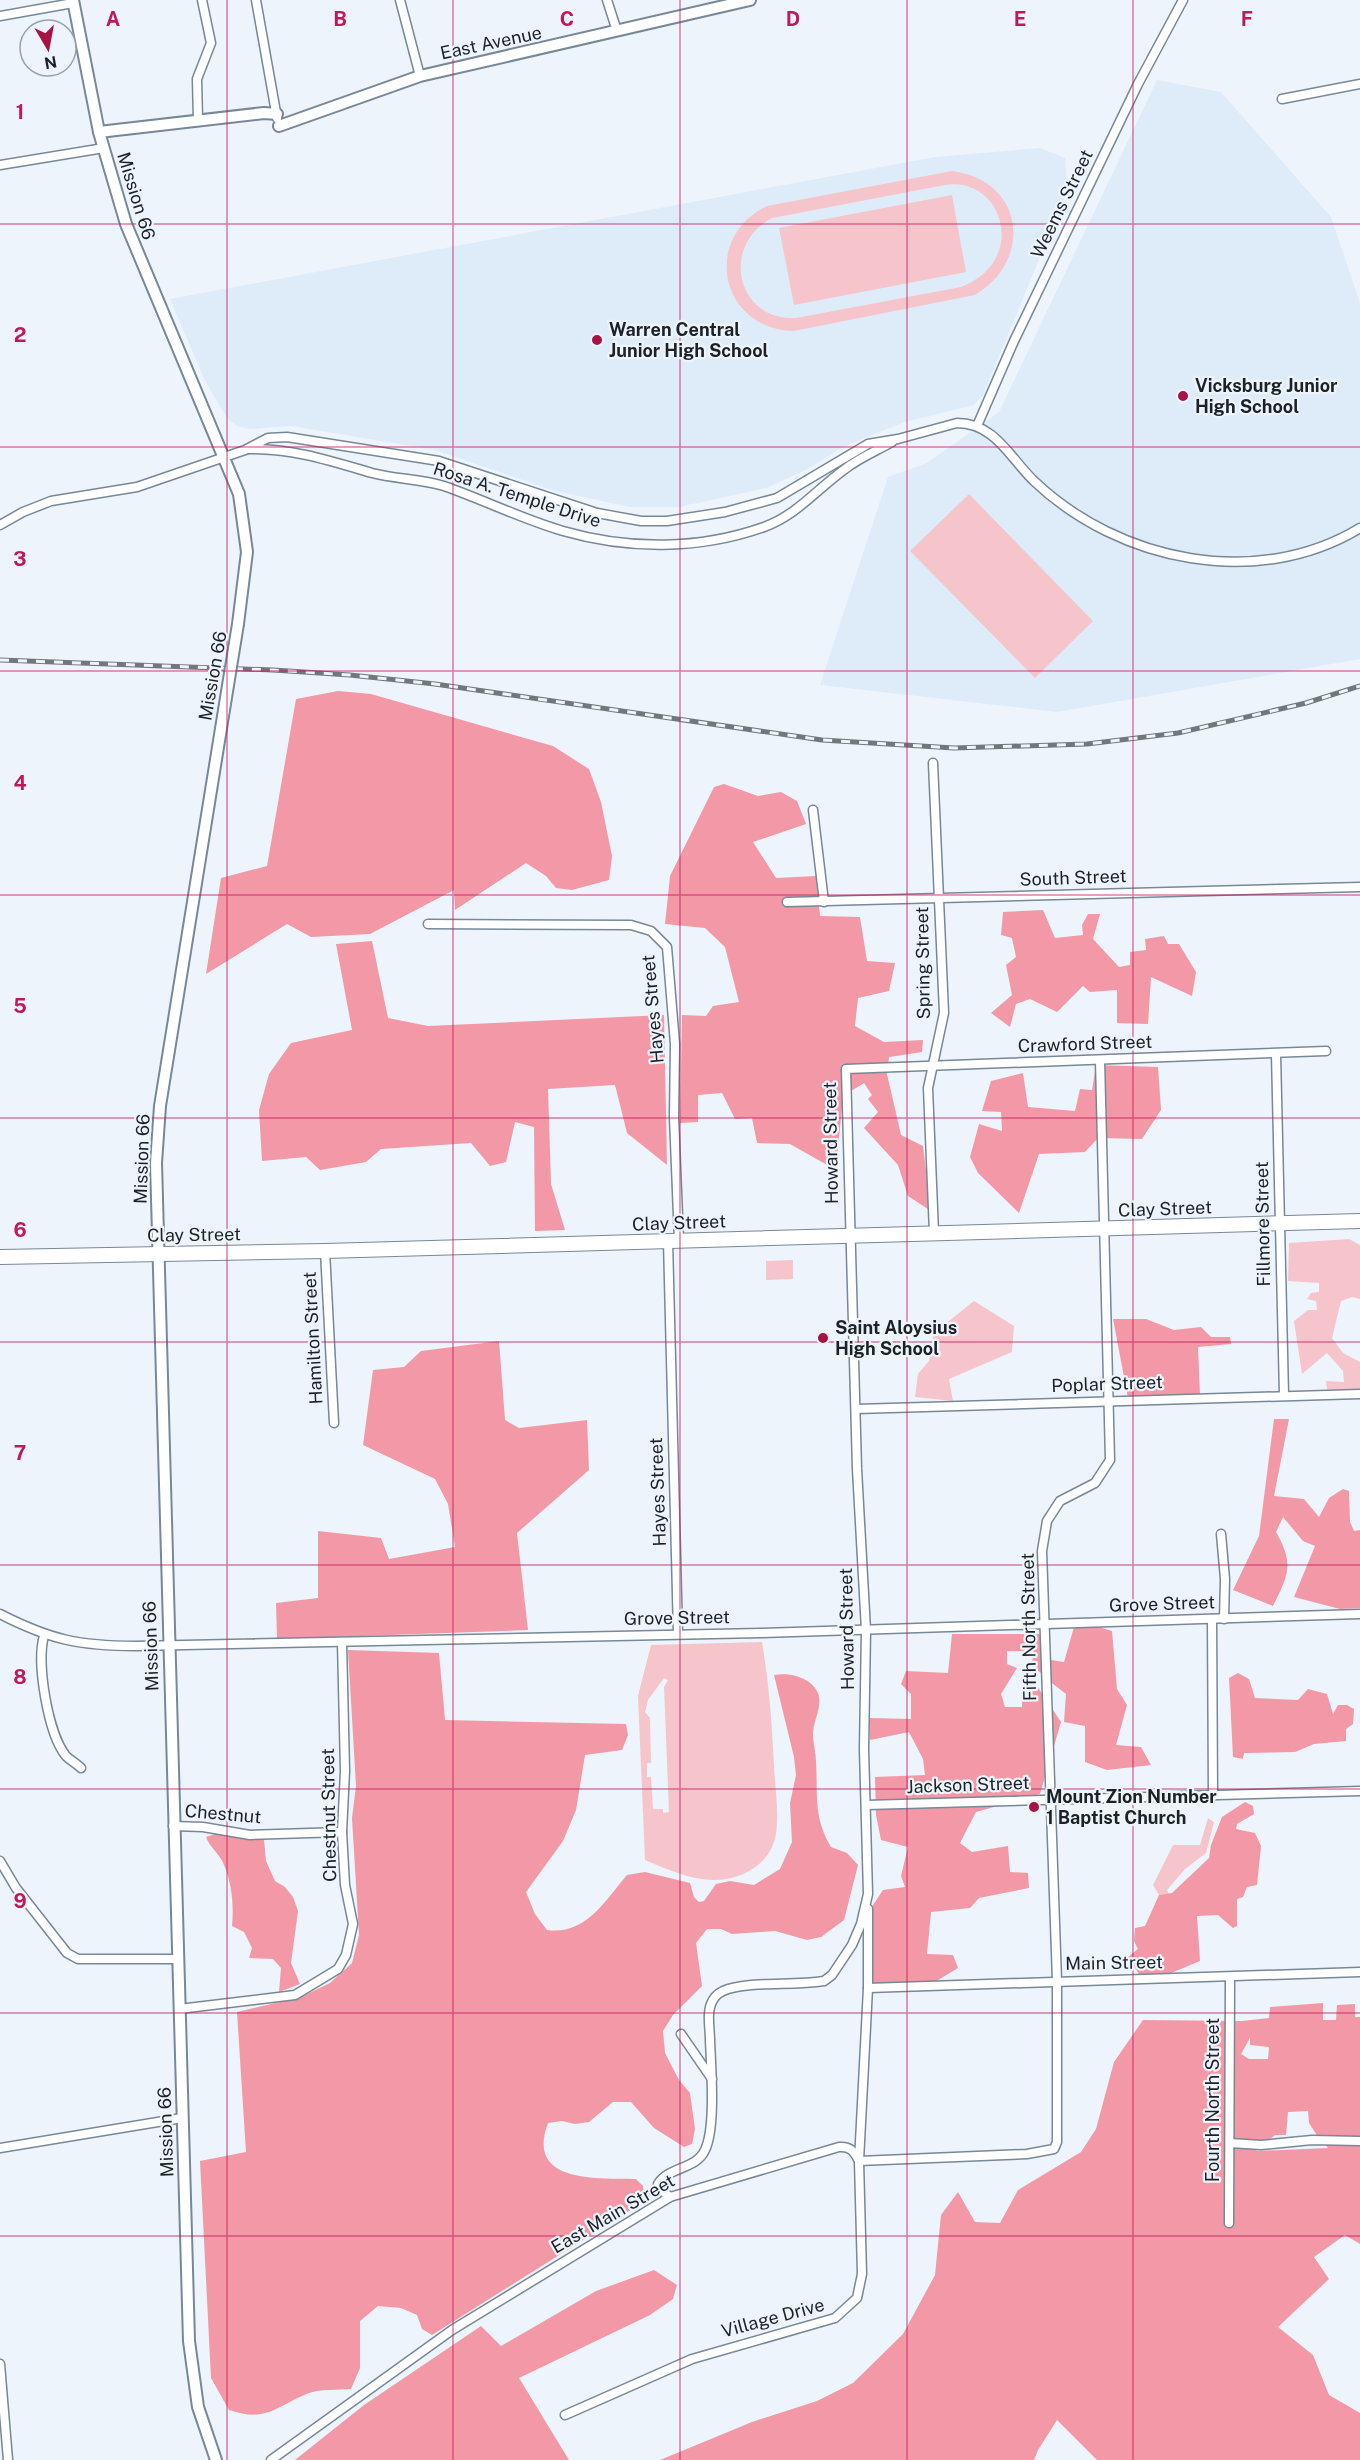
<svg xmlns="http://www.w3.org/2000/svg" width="1360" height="2460" font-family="'Public Sans',sans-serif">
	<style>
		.built { fill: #deecfa }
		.green { fill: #f6c5cb; fill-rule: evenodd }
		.forest { fill: #f398a6; fill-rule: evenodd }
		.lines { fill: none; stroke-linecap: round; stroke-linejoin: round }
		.minor-casing { stroke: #778897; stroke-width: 11 }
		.tertiary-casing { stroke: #778897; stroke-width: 14 }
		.primary-casing { stroke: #778897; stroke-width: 16 }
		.minor { stroke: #fff; stroke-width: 8 }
		.tertiary { stroke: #fff; stroke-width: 10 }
		.primary { stroke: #fff; stroke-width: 14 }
		.rail-casing { stroke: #71777d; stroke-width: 5 }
		.rail { stroke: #edf4fb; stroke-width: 3; stroke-dasharray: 9; stroke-linecap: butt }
		.tertiary-bridge-casing { stroke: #778897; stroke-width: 14; stroke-linecap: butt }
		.tertiary-bridge { stroke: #fff; stroke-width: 10 }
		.grid { fill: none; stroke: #c2185b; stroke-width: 1.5; stroke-opacity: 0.55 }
		.poi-dot { fill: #a81244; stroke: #edf4fb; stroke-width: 2 }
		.labels { text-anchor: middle; stroke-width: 4.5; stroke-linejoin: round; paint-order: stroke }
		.street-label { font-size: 18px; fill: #1c2228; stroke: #edf4fb }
		.poi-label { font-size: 18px; font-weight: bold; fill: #1c2228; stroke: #edf4fb; text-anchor: start }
		.grid-label { font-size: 20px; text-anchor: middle; font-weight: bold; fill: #c2185b; stroke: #edf4fb; stroke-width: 4.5; stroke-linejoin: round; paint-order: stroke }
	</style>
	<rect width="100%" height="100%" fill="#edf4fb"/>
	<g class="built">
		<polygon points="1157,80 1221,92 1331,217 1360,303 1360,659 1057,712 820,685 888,477 927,463 999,412"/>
		<polygon points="1040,148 1065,158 1067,192 983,395 974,405 905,422 877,433 841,448 806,470 766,488 679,507 630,507 555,491 435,450 291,426 249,429 237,426 227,418 205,381 170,299 935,157"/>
	</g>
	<g class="green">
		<path d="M952,171c72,9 82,89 23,124l-181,36c-74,-2 -93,-93 -27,-125zM945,185c57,-10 85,75 16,102l-165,31c-60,3 -76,-73 -24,-100z"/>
		<polygon points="952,195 966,272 794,305 779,228"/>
		<polygon points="969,494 1093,621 1035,678 910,551"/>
		<polygon points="1349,1239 1360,1245 1360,1299 1352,1297 1341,1301 1332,1338 1343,1353 1360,1362 1360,1391 1327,1389 1326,1381 1344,1382 1343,1371 1327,1353 1302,1374 1294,1321 1308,1310 1317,1310 1316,1301 1307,1299 1311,1293 1319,1292 1319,1283 1288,1281 1289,1243"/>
		<polygon points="793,1260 793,1279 766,1280 766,1261"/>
		<polygon points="974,1301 1014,1326 1012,1352 949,1379 953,1401 915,1397 918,1374 929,1361 934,1333"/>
		<path d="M762,1642c7,41 10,82 12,124 1,23 6,50 1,73 -4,13 -10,21 -21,29 -36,24 -74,7 -109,-8l-7,-164 13,-51zM664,1678l4,2 -4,7 5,125 -6,1v-4h-10l-2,-32h-4v-14h4l-1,-45 -5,-6 3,-12z"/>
		<polygon points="1208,1818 1214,1822 1206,1853 1185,1869 1167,1890 1169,1894 1159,1895 1153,1885 1173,1845 1200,1845"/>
	</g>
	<g class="forest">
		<polygon points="338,691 371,694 553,746 589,769 601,802 612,856 609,880 572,890 556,888 546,876 526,863 455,910 454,890 370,934 311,937 287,924 206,974 221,878 267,866 296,699"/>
		<polygon points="724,784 758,796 781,792 797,801 806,824 753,842 776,878 816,876 820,916 860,917 867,961 895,963 889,991 858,998 855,1026 884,1042 923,1040 922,1052 889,1057 887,1074 901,1135 923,1146 931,1211 908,1196 898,1165 864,1128 878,1112 868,1099 872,1095 864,1083 843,1096 836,1170 790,1144 757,1143 752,1118 735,1119 722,1093 698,1095 698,1122 680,1123 682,1015 706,1016 713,1006 739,1002 725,947 705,928 665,924 670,876 714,787"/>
		<polygon points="1043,910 1055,938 1083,935 1082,925 1088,914 1100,914 1093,939 1119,967 1130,965 1130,952 1146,950 1145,939 1164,936 1168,944 1179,944 1196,972 1192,996 1151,977 1148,1024 1117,1023 1117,990 1090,992 1083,986 1057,1012 1030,999 1016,1004 1010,1027 991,1013 1012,995 1006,965 1016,957 1012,938 1001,935 1003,912"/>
		<polygon points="372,941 388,1018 428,1026 664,1015 667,1165 627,1133 615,1085 548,1089 551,1184 565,1230 535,1231 534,1127 515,1122 506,1162 490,1166 471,1143 381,1149 366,1162 320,1170 306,1157 262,1161 259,1110 269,1074 291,1043 352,1030 336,944"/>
		<polygon points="1096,1065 1158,1067 1161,1110 1142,1139 1098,1138 1085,1152 1039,1154 1019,1213 978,1173 970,1157 979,1124 1002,1131 1001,1112 982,1111 991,1081 1023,1073 1028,1107 1075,1111 1080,1089 1092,1090"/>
		<polygon points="1113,1319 1146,1319 1174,1330 1201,1327 1211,1337 1230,1337 1231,1344 1198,1347 1200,1395 1128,1398"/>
		<polygon points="499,1341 505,1420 519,1428 587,1420 589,1470 517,1533 528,1630 277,1639 276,1603 318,1598 318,1531 381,1538 389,1559 455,1547 448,1504 435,1479 363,1445 373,1370 404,1367 421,1351"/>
		<path d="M1274,1419h15l-15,77 30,3 15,18 10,-19 14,-9 6,2 1,31 4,9 6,-1v78l-20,1 -46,-12 21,-51 -12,-5 -20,-24 -7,15c18,32 13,42 -3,74l-40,-16 26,-54z"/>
		<polygon points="1092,1625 1112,1631 1117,1689 1127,1705 1116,1745 1141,1747 1151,1765 1107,1770 1085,1762 1085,1726 1064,1722 1066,1694 1048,1680 1051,1660 1064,1662 1074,1627"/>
		<polygon points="952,1634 1039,1634 1049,1647 1041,1673 1032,1667 1033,1651 1007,1651 1007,1664 1017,1668 1001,1694 1005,1707 1022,1707 1022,1688 1037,1686 1061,1722 1040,1794 976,1812 960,1843 972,1852 1008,1846 1010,1872 1028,1873 1029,1888 979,1898 970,1908 931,1912 927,1954 953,1955 958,1968 933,1983 873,1984 871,1908 883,1890 905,1887 901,1876 908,1847 881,1840 876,1815 875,1777 925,1775 923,1759 909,1732 870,1740 870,1718 911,1719 911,1694 901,1684 906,1671 948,1673"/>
		<path d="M348,1650l91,3 6,67 181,4 2,11 -6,15 -37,5 -9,55 -13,31 -37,51 9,22 12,16c39,5 57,-28 80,-55l18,-3 45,11 4,14 5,5 5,-1 12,-17 14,-3 24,4 26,-16 12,-27 -2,-39 6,-28 -2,-18 -20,-82c15,-3 37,2 44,18 5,13 -5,28 -5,41 0,9 3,19 3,28 2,34 -3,54 15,85l16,6 11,12 -14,55 -23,17 -14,3 -32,-9 -43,3 -11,-5h-14l-11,14 6,43 -29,29 -10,16 2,22 14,27 11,13 5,36 -3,15 -8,3 -30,-19 -23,-26h-18l-24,20 -14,2 -13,-3 -14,2c-23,61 50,55 88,56l7,7 1,11 -7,9 -205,129 -10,-6 -5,-14 -16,-7 -23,-2 -18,15v47l-9,21c-13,1 -30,0 -42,4 -33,13 -42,30 -80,17l-18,-32 -11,-217 46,-9 -9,-140 64,-15 29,-14 22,-20 7,-28 -7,-117 4,-32z"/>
		<polygon points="1238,1673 1249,1679 1255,1698 1298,1700 1308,1689 1327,1694 1333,1714 1338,1705 1347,1705 1354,1709 1353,1724 1346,1729 1346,1741 1314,1744 1295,1752 1244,1753 1243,1759 1233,1757 1229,1678"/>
		<polygon points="1245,1802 1253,1806 1254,1814 1237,1824 1236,1829 1255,1833 1261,1846 1257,1885 1247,1887 1243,1897 1237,1899 1237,1926 1233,1928 1218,1915 1197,1916 1200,1961 1164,1976 1141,1977 1128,1957 1138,1949 1134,1941 1135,1928 1145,1926 1159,1895 1172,1893 1209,1858 1211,1845 1222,1817"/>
		<path d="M215,1834l49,6 2,21 9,20 10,6 8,10 5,14 -7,52 9,21 -21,8 2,-24 -8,-9 -24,-1 3,-10 -8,-16 -12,-6c2,-19 0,-43 -8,-61 -4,-11 -14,-17 -18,-28z"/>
		<path d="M1323,2003v17h13l1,-15 18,-1v13h5v124l-40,-1 -11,-17 -1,-12 -20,1 -2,23h-11l-19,16 72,-3 -6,-7 38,1v102l-15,-9 -31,22 15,22 -51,48 35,28 16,40 31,18v47h-263l-40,-40 -19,30 -4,10h-374l92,-38 65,-21 36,-18 50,-49 32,-59 6,-60 17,-23 17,30 25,1 18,-33 63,-38 15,-23 18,-67 29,-42 99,1 27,-3 1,-11zM1250,2038v7l19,2 -1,12h-19l-8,-5z"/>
		<polygon points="654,2270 677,2285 673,2299 650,2315 519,2378 569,2460 295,2460 364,2405 481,2326 501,2346 596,2291"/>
	</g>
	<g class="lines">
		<defs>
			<g id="minor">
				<polyline points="256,0 277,118"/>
				<polyline points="400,0 420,76"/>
				<polyline points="607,0 617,31"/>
				<polyline points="0,16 73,3"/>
				<polyline points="1282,99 1360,84"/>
				<polyline points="198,120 197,79 211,43 202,0"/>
				<polyline points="0,165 104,148"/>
				<polyline points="977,426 1014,341 1138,84 1183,0"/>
				<path d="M248,449c44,-1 83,12 124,24 23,6 49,6 72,13 40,14 78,33 119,45 66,19 136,19 201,-4 33,-12 53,-38 81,-58 14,-11 31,-18 47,-27"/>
				<path d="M0,525l23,-13 28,-11 86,-14 108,-37 23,-12 19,-1 152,24 158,52 44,8h26l58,-9 52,-14 91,-54 30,-5 59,-16c38,0 53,35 77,58 85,81 224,109 326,47"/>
				<polyline points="933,763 944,1013 928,1088 934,1233"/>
				<polyline points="813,810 824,902"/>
				<polyline points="787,902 1360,887"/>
				<polyline points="428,924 631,925 651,931 667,947 675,1044 674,1117 679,1241"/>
				<polyline points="1276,1054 1284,1395"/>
				<polyline points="668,1241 678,1634"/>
				<polyline points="325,1251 334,1423"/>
				<polyline points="856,1409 1360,1394"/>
				<polyline points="1221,1534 1225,1579 1224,1619"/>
				<path d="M0,1614c51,26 80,32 136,32l625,-13 599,-19"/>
				<polyline points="1212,1619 1213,1796"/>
				<path d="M44,1636c-8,26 4,98 22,120 4,4 11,8 15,12"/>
				<polyline points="866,1805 1360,1791"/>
				<polyline points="173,1826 203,1827 250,1835 342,1832"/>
				<polyline points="0,1861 16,1888 67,1953 78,1959 177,1959"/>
				<polyline points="868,1988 1360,1972"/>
				<polyline points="179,2009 295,1995 338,1969 346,1955 353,1924 345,1885 342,1832 345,1771 342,1642"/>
				<polyline points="681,2034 712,2079"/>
				<polyline points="1230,2143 1261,2145 1312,2140 1360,2141"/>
				<polyline points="0,2148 182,2118"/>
				<path d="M670,2197l-9,-7 -3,-6c11,-18 38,-14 47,-34 11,-23 6,-83 5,-110 0,-12 -4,-29 3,-40 3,-6 9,-9 15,-11 30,-8 64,-3 96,-8l8,-6 20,-30 9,-21 7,-30 -4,-145 2,-119 -9,-161 -11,-400 480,-18"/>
				<polyline points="1229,2223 1230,1977"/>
				<polyline points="0,2364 8,2460"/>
				<polyline points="565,2415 692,2359 835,2318 857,2298 862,2274 859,2161 868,1988 868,1909"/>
				<path d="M271,2460l181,-130 218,-133 169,-50c11,-1 15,4 20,14l168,-7 27,-5 3,-7v-161l-15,-430 5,-30 13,-20 35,-18 15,-23 -10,-399"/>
			</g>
			<g id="tertiary">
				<polyline points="73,0 99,132 126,224 239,494 247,552 238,624"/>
				<polyline points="279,126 420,76 750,0"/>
				<polyline points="99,132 264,113 277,114"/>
				<polyline points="216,2460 198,2407 189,2341 156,1163 160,1106 224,710"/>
			</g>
			<polyline id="primary" points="0,1257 325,1251 1360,1221"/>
		</defs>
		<use href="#minor" class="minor-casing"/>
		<use href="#tertiary" class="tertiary-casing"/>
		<use href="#primary" class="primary-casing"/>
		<use href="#minor" class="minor"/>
		<use href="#tertiary" class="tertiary"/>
		<use href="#primary" class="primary"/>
		<defs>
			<polyline id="rail" points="0,660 273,670 350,675 435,684 822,740 954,748 1087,744 1178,733 1306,703 1360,686"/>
		</defs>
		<use href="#rail" class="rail-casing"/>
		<use href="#rail" class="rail"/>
		<defs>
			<polyline id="tertiary-bridge" points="224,710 238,624"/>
		</defs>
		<use href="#tertiary-bridge" class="tertiary-bridge-casing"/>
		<use href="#tertiary-bridge" class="tertiary-bridge"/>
	</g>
	<path class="grid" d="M227,0v2460M453,0v2460M680,0v2460M907,0v2460M1133,0v2460M0,224h1360M0,447h1360M0,671h1360M0,895h1360M0,1118h1360M0,1342h1360M0,1565h1360M0,1789h1360M0,2013h1360M0,2236h1360"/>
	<g class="poi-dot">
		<circle cx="597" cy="340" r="6"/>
		<circle cx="1183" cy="396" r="6"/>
		<circle cx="823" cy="1338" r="6"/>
		<circle cx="1034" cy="1807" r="6"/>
	</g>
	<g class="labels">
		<g class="street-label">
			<text transform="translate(491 43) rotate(-12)" y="6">East Avenue</text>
			<text transform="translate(136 196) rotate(73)" y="6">Mission 66</text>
			<text transform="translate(1062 204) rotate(-64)" y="6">Weems Street</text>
			<text transform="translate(517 495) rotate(18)" y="6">Rosa A. Temple Drive</text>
			<text transform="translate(213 676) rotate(-80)" y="6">Mission 66</text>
			<text transform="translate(1073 878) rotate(-2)" y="6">South Street</text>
			<text transform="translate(923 963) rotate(-91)" y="6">Spring Street</text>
			<text transform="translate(653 1009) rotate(-95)" y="6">Hayes Street</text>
			<text transform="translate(1085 1044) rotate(-2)" y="6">Crawford Street</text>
			<text transform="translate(831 1143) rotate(-91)" y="6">Howard Street</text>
			<text transform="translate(142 1159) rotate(-88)" y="6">Mission 66</text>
			<text transform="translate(1165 1209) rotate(-2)" y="6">Clay Street</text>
			<text transform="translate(679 1223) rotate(-2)" y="6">Clay Street</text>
			<text transform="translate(1263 1224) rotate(-91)" y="6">Fillmore Street</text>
			<text transform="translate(194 1235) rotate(-1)" y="6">Clay Street</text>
			<text transform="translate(313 1338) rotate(-93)" y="6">Hamilton Street</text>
			<text transform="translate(1107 1384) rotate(-2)" y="6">Poplar Street</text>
			<text transform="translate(658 1492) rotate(-92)" y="6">Hayes Street</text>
			<text transform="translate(1162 1604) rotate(-2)" y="6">Grove Street</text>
			<text transform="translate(677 1618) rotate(-1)" y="6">Grove Street</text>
			<text transform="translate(1029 1627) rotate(-91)" y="6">Fifth North Street</text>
			<text transform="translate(847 1629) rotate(-91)" y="6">Howard Street</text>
			<text transform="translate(151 1646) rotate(-92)" y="6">Mission 66</text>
			<text transform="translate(968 1785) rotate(-2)" y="6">Jackson Street</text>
			<text transform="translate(223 1814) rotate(5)" y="6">Chestnut</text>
			<text transform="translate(329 1815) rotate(-91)" y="6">Chestnut Street</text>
			<text transform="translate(1114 1963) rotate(-1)" y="6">Main Street</text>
			<text transform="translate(1213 2100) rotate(-90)" y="6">Fourth North Street</text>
			<text transform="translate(166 2132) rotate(-92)" y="6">Mission 66</text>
			<text transform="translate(613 2214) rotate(-30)" y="6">East Main Street</text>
			<text transform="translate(773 2318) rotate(-15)" y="6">Village Drive</text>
		</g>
		<g class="poi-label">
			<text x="609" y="336">Warren Central<tspan x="609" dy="21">Junior High School</tspan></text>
			<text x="1195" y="392">Vicksburg Junior<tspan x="1195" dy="21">High School</tspan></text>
			<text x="835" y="1334">Saint Aloysius<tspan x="835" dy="21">High School</tspan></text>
			<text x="1046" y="1803">Mount Zion Number<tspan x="1046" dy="21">1 Baptist Church</tspan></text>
		</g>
	</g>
	<g class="grid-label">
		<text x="113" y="26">A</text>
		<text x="340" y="26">B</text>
		<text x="567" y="26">C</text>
		<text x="793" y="26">D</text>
		<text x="1020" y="26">E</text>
		<text x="1247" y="26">F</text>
		<text x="20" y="119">1</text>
		<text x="20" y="342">2</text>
		<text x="20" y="566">3</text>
		<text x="20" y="790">4</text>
		<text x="20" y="1013">5</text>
		<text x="20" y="1237">6</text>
		<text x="20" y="1460">7</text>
		<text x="20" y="1684">8</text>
		<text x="20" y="1908">9</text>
	</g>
	<g transform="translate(48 48) rotate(170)"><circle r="28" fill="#edf4fb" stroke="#99a0a7" stroke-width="1.5"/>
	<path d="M0-4.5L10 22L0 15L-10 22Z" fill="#a81244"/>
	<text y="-9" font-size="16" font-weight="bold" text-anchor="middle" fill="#1c2228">N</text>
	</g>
</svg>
